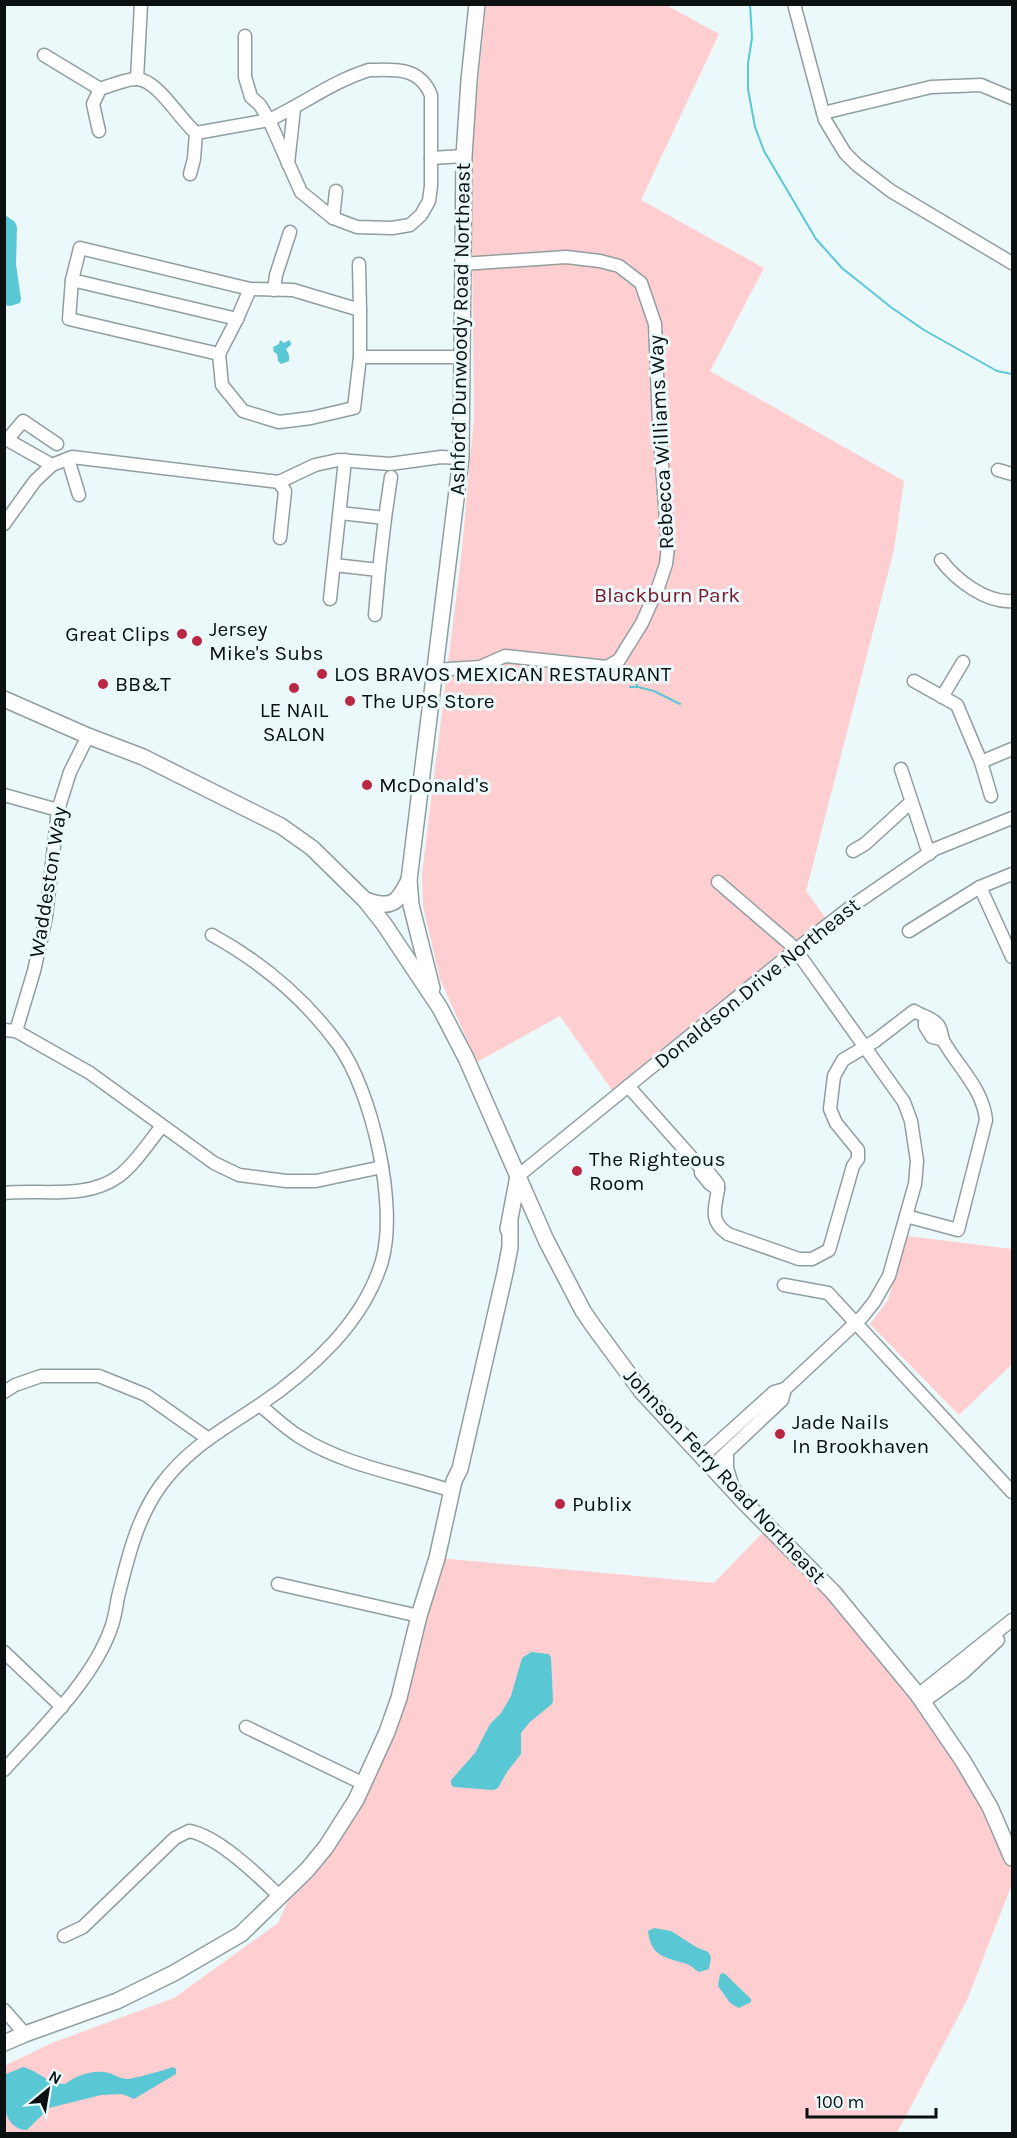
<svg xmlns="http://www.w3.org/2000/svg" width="1017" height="2138" font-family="Karla,sans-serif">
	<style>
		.green { fill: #ffced0 }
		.water { fill: #5ac8d4 }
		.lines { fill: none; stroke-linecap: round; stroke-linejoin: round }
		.stream { stroke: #5ac8d4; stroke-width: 2 }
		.minor-casing { stroke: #919ea0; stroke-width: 15 }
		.major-casing { stroke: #919ea0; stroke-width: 18 }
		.minor { stroke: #fff; stroke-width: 12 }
		.major { stroke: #fff; stroke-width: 15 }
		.poi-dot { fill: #b92745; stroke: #ebf9fb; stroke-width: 2 }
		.labels { text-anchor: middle; stroke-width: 6; stroke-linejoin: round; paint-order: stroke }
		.street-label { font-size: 21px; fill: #0b1011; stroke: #ebf9fb }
		.park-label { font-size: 21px; fill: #79172b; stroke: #ebf9fb }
		.poi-label { font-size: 21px; fill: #0b1011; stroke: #ebf9fb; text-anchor: start }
	</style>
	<rect width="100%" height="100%" fill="#ebf9fb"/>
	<g class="green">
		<polygon points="486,5 666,5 719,34 641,200 764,268 710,371 904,481 894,550 806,891 827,920 776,956 612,1090 560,1016 477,1062 440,979 423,906 422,874 462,550 474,417 471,156"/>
		<polygon points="907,1236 1012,1249 1012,1364 959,1415 870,1324 888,1300"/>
		<polygon points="770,1525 844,1590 986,1789 1012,1848 1012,1884 967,2000 897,2133 5,2133 4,2066 52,2043 174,1998 278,1923 294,1888 358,1799 439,1558 714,1583"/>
	</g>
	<g class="water">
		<polygon points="5,215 15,222 17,227 16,264 21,299 20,303 10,306 5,305"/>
		<polygon points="280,340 284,343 289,340 291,343 291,345 286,349 289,355 289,361 281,364 278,361 277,354 274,352 273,347 279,344"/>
		<polygon points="531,1652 549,1654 551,1658 553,1700 552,1704 530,1722 521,1733 521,1754 507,1772 498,1788 493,1790 454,1787 451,1785 451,1780 475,1753 490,1724 501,1713 511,1696 522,1658"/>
		<path d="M654,1928l17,3 25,16 12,5 3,5 -2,12 -10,3c-4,-2 -7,-6 -12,-8 -21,-7 -36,-6 -39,-33z"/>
		<polygon points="724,1973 751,1999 751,2002 739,2008 730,2003 718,1986 720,1974"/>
		<path d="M23,2067c16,4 25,17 42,17 11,-9 30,-15 44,-11 6,2 12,6 18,6 3,1 41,-10 46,-12l3,2v5l-42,25 -12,-5 -21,1 -52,13 -22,22c-27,-1 -23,-34 -23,-55z"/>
	</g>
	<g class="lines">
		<g class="stream">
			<polyline points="750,4 752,38 748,63 748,89 755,127 764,151 816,239 842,268 892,308 924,330 997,371 1012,374"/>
			<polyline points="607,674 608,677 635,682 638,687 654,691 680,704"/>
			<polyline points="630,687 638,687"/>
		</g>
		<defs>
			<g id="minor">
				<polyline points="794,4 825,120 845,153 857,165 891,191 1012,263"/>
				<polyline points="44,55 100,89"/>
				<path d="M369,70c26,0 50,-4 62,25v91l-2,15 -8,14 -11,10 -18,3 -35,-1 -24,-9 -32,-26 -32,-72c35,-16 62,-38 100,-50z"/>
				<polyline points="137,79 141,4"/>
				<polyline points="823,113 931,87 981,85 1012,98"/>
				<path d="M99,131l-6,-27 7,-15c9,-3 29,-11 37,-10 21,1 43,41 59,54l-2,26 -4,15"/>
				<polyline points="196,133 269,120 260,105 251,97 245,77 245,36"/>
				<polyline points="431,158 464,156"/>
				<polyline points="288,164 294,109"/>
				<polyline points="333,218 336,191"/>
				<polygon points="80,248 250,289 293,290 360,310 360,357 354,408 311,418 279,422 243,411 222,385 219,354 69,319 72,280"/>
				<polyline points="359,264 360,310"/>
				<polyline points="72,280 237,319 219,354"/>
				<polyline points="274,290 276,275 290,232"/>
				<polyline points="237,319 250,289"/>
				<polyline points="360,357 462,357"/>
				<polyline points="4,438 52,465"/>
				<polyline points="7,440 23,421 57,444"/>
				<polyline points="68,459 79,495"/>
				<polyline points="998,470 1012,474"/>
				<polyline points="279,482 285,491 280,538"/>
				<polyline points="340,513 385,518 379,570"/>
				<polyline points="385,518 391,477"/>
				<polyline points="4,524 35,481 52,465 72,457 279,482 315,465 338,460 390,464 441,457 461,458"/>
				<path d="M941,560c15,20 45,43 71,41"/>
				<polyline points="334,565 379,570 375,615"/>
				<polyline points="330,599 345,460"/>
				<polyline points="435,670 480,667 505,656 607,667 619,660 642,623 659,585 666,564 668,547 659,423 655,324 641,283 619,266 600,261 566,257 462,264"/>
				<polyline points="914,681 957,705 981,762 1012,749"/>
				<polyline points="942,697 963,662"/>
				<polyline points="981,762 991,796"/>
				<polyline points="901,769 929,854"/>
				<polyline points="4,795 58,810"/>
				<polyline points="853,851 865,844 911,802"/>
				<polyline points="980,887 1012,957"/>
				<polyline points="909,931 980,887 1012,874"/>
				<polyline points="925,1018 925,1026 932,1037 942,1039"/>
				<polyline points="4,1030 16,1031 90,1073 214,1163 239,1175 286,1181 316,1181 382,1167"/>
				<polyline points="16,1031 34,971 46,917 58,810 70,772 88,736"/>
				<polyline points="628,1086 701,1168"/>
				<path d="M701,1168c7,2 12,10 17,16v5l-8,-5 -9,-11z"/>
				<polyline points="518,1176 789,955 852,906 935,849 1012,818"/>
				<path d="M718,1189c-3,20 -9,32 10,45l71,25h13l17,-9 24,-84 5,-7v-9l-22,-27 -6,-14 4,-33 9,-16 32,-19 39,-30c8,5 19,7 24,14 4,5 3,12 6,17 15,26 39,47 42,78l-28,110 -52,-14"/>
				<path d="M4,1193c38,-4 83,7 115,-17 16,-12 30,-34 43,-50"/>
				<polyline points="784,1285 828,1293 1012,1492"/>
				<polyline points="4,1392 15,1385 41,1376 99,1376 146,1395 207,1438"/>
				<path d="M260,1405c13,11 25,23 40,32 46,29 101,37 152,54"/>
				<polyline points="727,1452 727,1468 734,1491"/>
				<polyline points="702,1457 774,1392 785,1389"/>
				<polyline points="711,1467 782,1400 785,1389 862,1317 874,1302 889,1276 915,1184 917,1161 911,1121 904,1102 800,956 789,943 718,882"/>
				<polyline points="278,1584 419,1616"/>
				<polyline points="4,1652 62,1707"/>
				<polyline points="918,1695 1012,1620"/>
				<polyline points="923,1702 963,1673 998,1640"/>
				<polyline points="246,1727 364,1784"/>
				<path d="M4,1770c37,-41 89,-90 107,-142 4,-10 5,-21 7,-31 10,-40 19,-79 43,-112 26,-36 61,-55 97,-79 27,-18 54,-40 76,-64 21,-23 39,-51 48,-81 16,-56 -10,-170 -44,-217 -33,-45 -77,-82 -126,-109"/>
				<path d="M64,1936l19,-9 92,-89 14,-7c29,5 70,45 91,66"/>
				<polyline points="4,2010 25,2034"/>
			</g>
			<g id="major">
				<polyline points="4,699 88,736 143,757 281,826 312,848 365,900 384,924 440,1008 466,1058 546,1240 583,1311 594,1327 642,1392 744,1502 833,1592 918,1695 963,1761 990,1807 1012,1858"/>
				<path d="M365,900c27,9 32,4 44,-20"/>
				<polyline points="432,988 411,905 409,880 461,458 464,156 469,80 477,4"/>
				<polyline points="508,1229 518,1176"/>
				<polyline points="4,2043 25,2034 117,2001 174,1973 241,1934 307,1870 326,1847 356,1800 387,1732 399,1698 419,1616 437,1558 454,1481 460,1469 505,1273 510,1247 510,1222"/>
			</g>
		</defs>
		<use href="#minor" class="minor-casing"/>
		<use href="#major" class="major-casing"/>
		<use href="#minor" class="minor"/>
		<use href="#major" class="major"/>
	</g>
	<g class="poi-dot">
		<circle cx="182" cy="634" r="6"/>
		<circle cx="197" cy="641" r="6"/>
		<circle cx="322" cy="674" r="6"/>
		<circle cx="103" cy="684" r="6"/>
		<circle cx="294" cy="688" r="6"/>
		<circle cx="350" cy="701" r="6"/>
		<circle cx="367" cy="785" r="6"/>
		<circle cx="577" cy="1171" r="6"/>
		<circle cx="780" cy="1434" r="6"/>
		<circle cx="560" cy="1504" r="6"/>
	</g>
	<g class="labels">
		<g class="street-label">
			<text transform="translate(460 329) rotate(-89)" y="7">Ashford Dunwoody Road Northeast</text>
			<text transform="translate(661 442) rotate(-93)" y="7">Rebecca Williams Way</text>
			<text transform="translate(48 882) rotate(-81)" y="7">Waddeston Way</text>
			<text transform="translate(757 983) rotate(-39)" y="7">Donaldson Drive Northeast</text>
			<text transform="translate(725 1476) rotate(47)" y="7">Johnson Ferry Road Northeast</text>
		</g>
		<g class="park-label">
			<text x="667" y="602">Blackburn Park</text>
		</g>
		<g class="poi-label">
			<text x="209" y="636">Jersey<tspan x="209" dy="24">Mike's Subs</tspan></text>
			<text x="170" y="641" text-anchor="end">Great Clips</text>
			<text x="334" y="681">LOS BRAVOS MEXICAN RESTAURANT</text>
			<text x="115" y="691">BB&amp;T</text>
			<text x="362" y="708">The UPS Store</text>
			<text x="294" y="717" text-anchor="middle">LE NAIL<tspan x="294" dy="24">SALON</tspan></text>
			<text x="379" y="792">McDonald's</text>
			<text x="589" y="1166">The Righteous<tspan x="589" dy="24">Room</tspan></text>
			<text x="792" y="1429">Jade Nails<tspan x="792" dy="24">In Brookhaven</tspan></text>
			<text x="572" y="1511">Publix</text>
		</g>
	</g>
	<rect width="1017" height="2138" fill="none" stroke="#0b1011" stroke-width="12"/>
	<g transform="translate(48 2090) rotate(30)" stroke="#ebf9fb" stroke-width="4.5" paint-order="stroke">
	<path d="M0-4.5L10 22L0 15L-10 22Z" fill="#0b1011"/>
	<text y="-9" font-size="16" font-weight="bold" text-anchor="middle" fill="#0b1011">N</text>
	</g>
	<path d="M807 2108v9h129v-9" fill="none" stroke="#0b1011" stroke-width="3"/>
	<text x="816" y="2108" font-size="18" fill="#0b1011" stroke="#ebf9fb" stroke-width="4.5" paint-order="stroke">100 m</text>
</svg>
